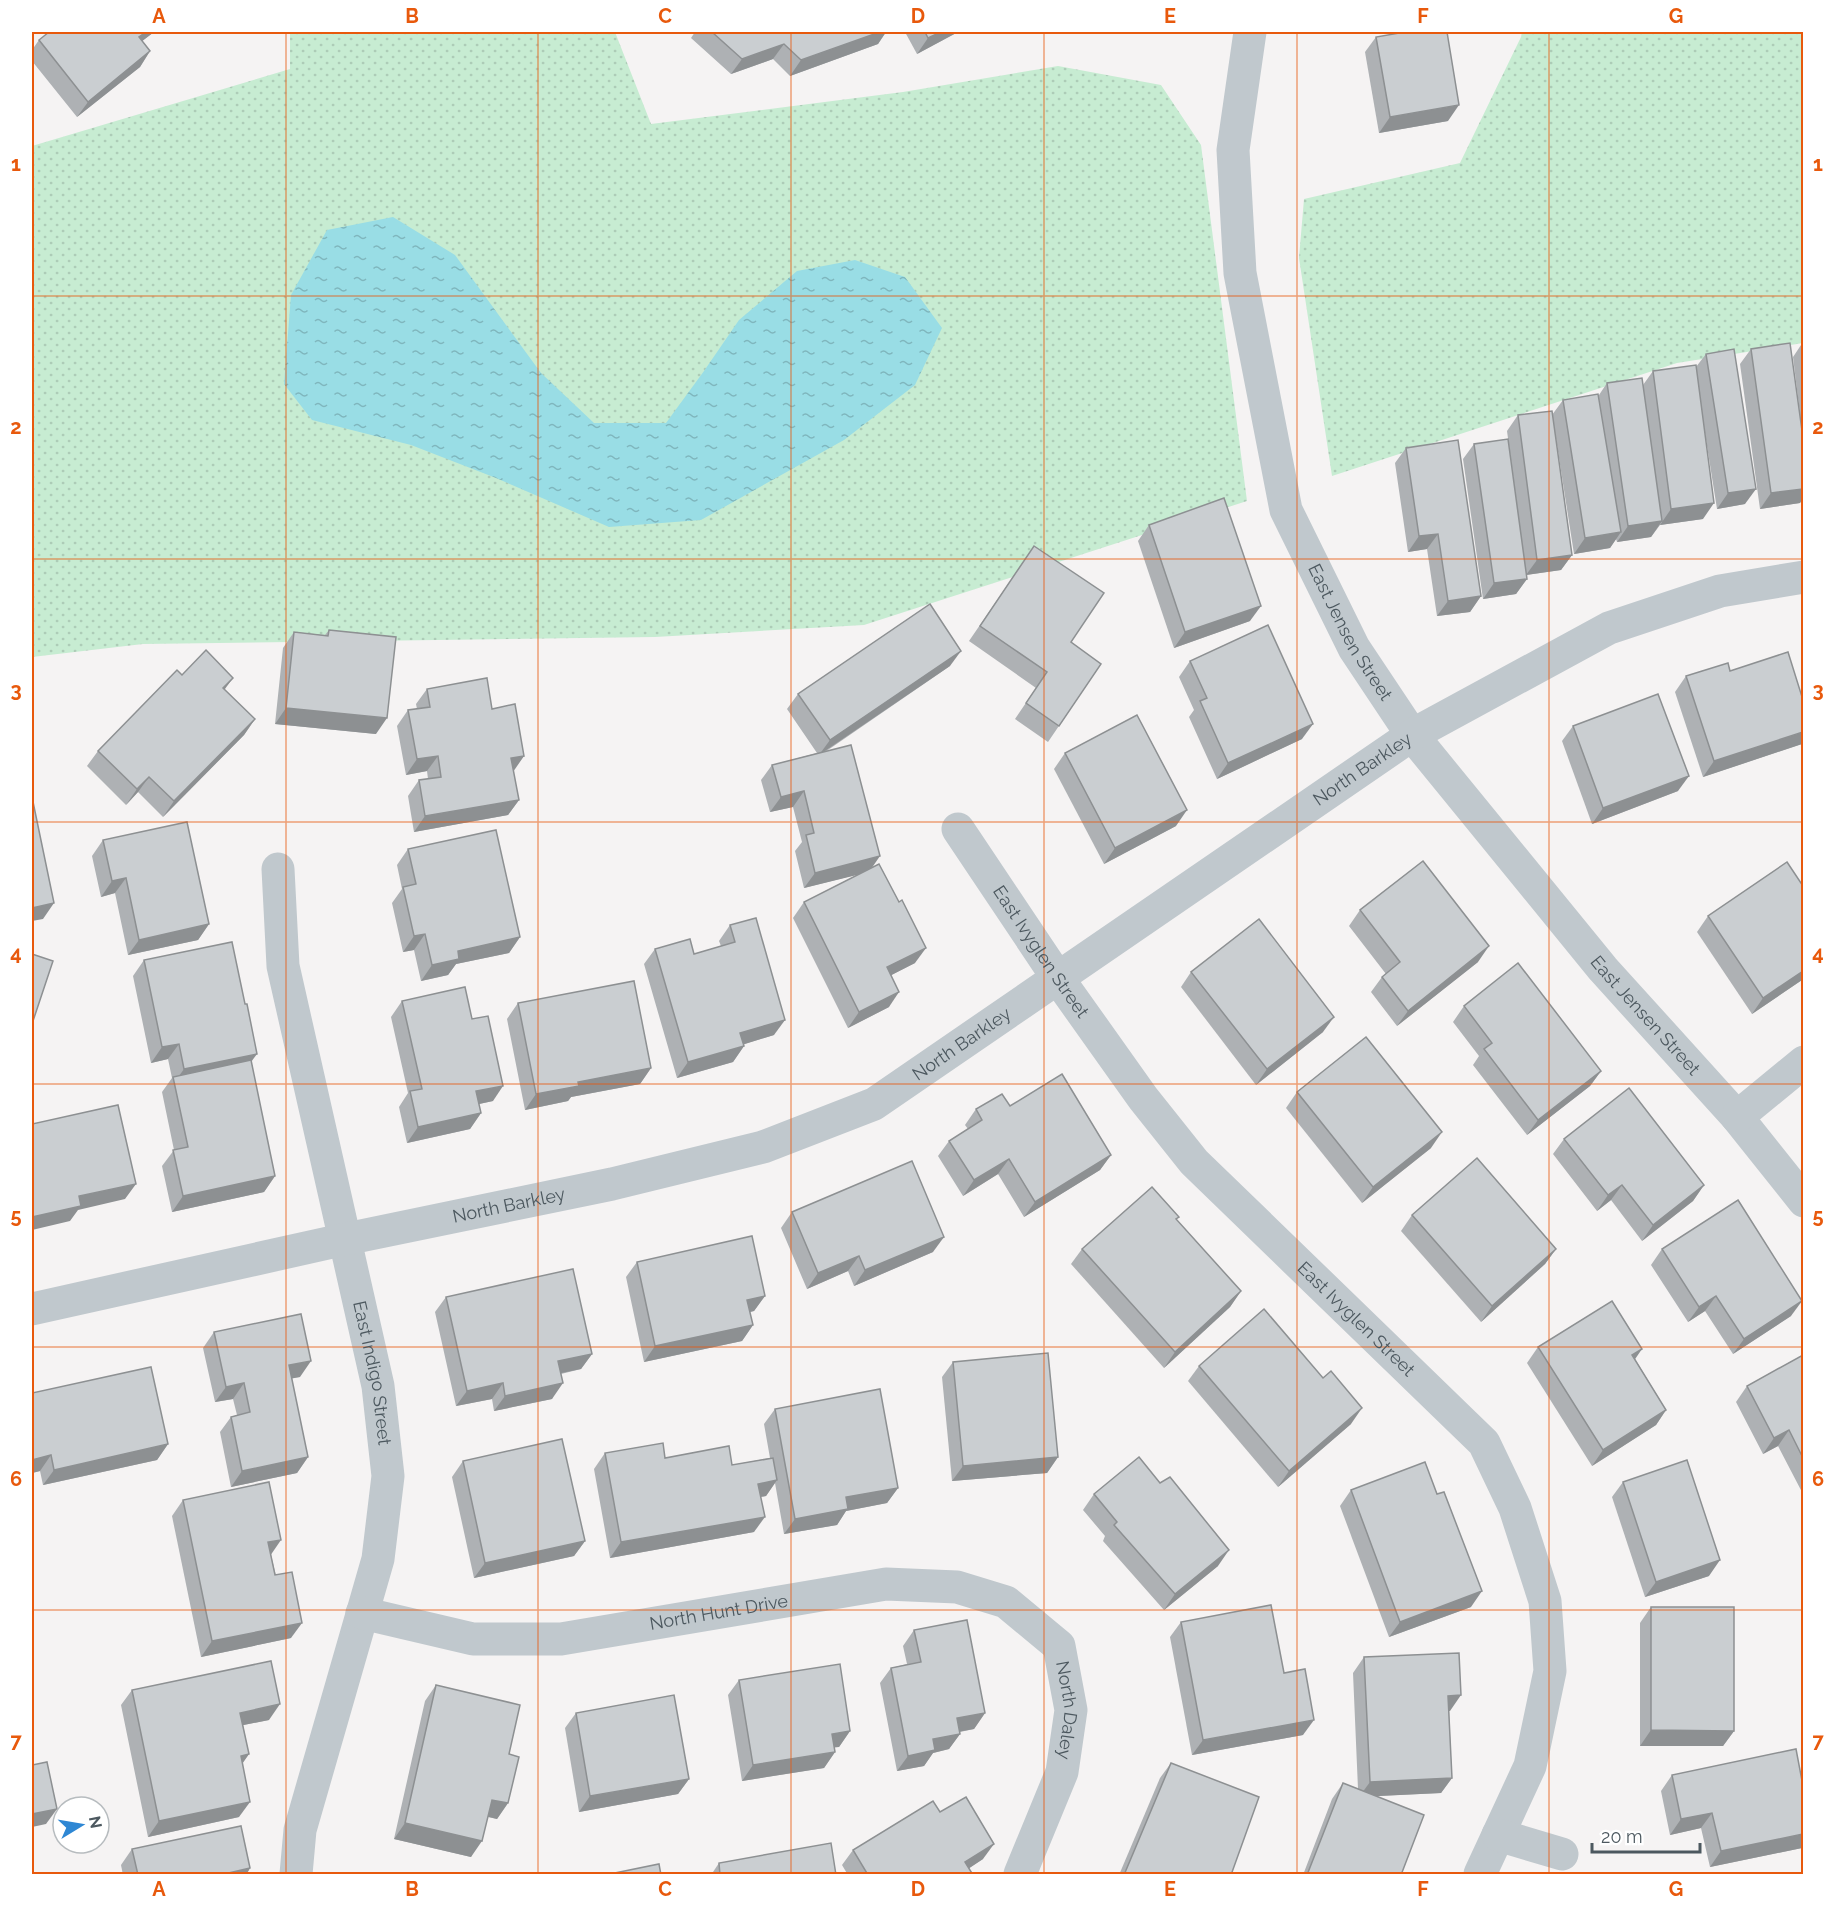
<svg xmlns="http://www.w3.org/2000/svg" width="1835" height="1906" font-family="Raleway,sans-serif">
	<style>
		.green { fill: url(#green-dots) }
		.water { fill: url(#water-ripples) }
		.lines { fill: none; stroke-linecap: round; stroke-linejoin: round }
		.minor { stroke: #c0c8cd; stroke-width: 33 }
		.wall { fill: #aeb1b4 }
		.shaded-wall { fill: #8d9092 }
		.building { fill: #caced1; stroke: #8d9092; stroke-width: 1.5 }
		.grid { fill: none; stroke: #e8590c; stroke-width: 1.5; stroke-opacity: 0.55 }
		.labels { text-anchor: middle; stroke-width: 4.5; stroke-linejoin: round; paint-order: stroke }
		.street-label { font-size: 18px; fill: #4c585f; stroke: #fff }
		.neatline { fill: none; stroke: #e8590c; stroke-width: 2 }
		.grid-label { font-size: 20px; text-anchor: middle; font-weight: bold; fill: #e8590c }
	</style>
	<defs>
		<pattern id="green-dots" width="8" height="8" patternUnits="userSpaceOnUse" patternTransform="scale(1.5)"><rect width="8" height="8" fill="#c7ecd2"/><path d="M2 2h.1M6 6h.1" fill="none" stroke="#adccb7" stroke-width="1.8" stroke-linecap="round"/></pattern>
		<pattern id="water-ripples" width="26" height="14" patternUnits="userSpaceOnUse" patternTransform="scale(1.5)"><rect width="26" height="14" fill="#99dde5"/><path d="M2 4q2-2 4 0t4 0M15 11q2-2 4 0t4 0" fill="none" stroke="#7fb6bd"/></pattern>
	</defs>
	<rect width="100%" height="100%" fill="#f5f3f3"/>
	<g class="green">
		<polygon points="290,32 615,32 651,124 903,92 1058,66 1161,85 1201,145 1247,501 864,625 655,637 143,644 32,657 32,146 290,69"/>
		<polygon points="1522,32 1803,32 1803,343 1677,363 1332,476 1299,258 1304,199 1460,163 1521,37"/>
	</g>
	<polygon class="water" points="393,217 455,255 541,373 594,423 666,423 704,371 739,320 797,271 855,260 905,277 942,328 915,385 844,440 701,520 609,527 496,478 411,445 312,420 284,384 291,295 327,230"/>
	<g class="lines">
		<g class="minor">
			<path id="s1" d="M1250,32l-17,118 7,123 46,237 68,138 58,87 191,234 134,148 67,84"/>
			<path id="s2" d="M958,829l99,148 86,121 51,64 290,281 31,65 30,93 5,70 -20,95 -50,108"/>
			<path id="s3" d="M278,869l5,97 95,420 10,90 -10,83 -78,271 -4,44"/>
			<polyline points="1737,1117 1804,1062"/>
			<path id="s4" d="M32,1309l314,-70 266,-55 151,-37 111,-43 538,-369 197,-107 111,-37 84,-14"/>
			<path id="s5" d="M362,1613l111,26h88l325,-55 71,3 49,15 53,44 12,64 -9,62 -42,102"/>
			<polyline points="1498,1835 1562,1854"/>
		</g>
	</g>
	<g class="wall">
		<polygon points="49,32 154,32 142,41 150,51 140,67 77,117 32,61 32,50 39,40"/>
		<polygon points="695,32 886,32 878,44 790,76 773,59 731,74 691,38"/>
		<polygon points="905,32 958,32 917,54"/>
		<polygon points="1376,37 1448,121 1379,133 1365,52"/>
		<polygon points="1803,342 1803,498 1800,503 1760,509 1740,364 1751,349 1800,414 1793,357"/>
		<polygon points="1706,354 1745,504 1717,509 1704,427 1703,519 1660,525 1651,537 1617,542 1616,539 1610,548 1574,554 1555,432 1572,555 1561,570 1526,575 1527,579 1516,594 1483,599 1463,459 1474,444 1517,505 1507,431 1518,415 1552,415 1563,400 1599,395 1607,383 1643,385 1653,371 1696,367"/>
		<polygon points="1406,448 1481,596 1470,612 1437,616 1427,549 1408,552 1395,463"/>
		<polygon points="1149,525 1250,621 1174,648 1138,541"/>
		<polygon points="1034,546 1071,642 1101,664 1048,742 1015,719 1036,688 969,641"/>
		<polygon points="329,630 376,734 275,724 283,648 294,632 325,635"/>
		<polygon points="1190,661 1302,739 1217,779 1189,717 1194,710 1179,677"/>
		<polygon points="950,666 825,752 872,868 915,963 891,975 889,1007 848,1028 793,918 804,902 859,874 804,888 795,851 802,842 793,807 770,812 761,780 772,765 817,753 787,709 798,694"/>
		<polygon points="182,675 225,690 255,719 244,735 163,817 138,792 126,805 87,766 98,751"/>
		<polygon points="1686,676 1802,744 1703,777 1675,692"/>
		<polygon points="427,689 492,709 524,756 513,770 519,800 508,815 414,832 408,796 419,780 428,779 427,771 406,775 397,726 408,710 417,709 416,704"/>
		<polygon points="1573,726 1678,791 1592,824 1562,741"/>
		<polygon points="1065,753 1176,826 1104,864 1054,769"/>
		<polygon points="103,840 209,924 198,940 128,955 115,893 101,897 92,856"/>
		<polygon points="408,849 520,937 509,953 456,964 448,975 421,981 414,950 403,952 392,903 402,889 397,865"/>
		<polygon points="1360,910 1478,962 1397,1026 1371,992 1382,977 1386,974 1349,926"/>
		<polygon points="1708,916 1802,980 1752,1014 1697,932"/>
		<polygon points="730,925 774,1035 744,1044 744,1046 733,1062 677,1078 644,964 655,949 694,954 721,946 719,941"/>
		<polygon points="144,960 251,1062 275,1176 264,1192 172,1212 162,1166 174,1150 162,1092 172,1078 168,1059 151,1063 133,976"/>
		<polygon points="1191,972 1323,1032 1256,1085 1181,987"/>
		<polygon points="402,1001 493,1101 479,1104 481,1113 470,1129 407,1143 399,1107 408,1093 391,1017"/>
		<polygon points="518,1003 651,1068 640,1084 571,1097 568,1101 525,1110 507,1019"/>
		<polygon points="1464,1006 1601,1071 1590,1086 1527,1135 1473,1065 1479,1056 1453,1022"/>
		<polygon points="1297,1092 1431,1148 1362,1203 1286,1108"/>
		<polygon points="1010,1106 1111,1155 1100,1170 1024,1217 998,1174 963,1196 938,1156 949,1141 968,1129 965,1125 976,1109"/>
		<polygon points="1564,1139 1704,1185 1693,1201 1642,1241 1611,1200 1597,1211 1553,1154"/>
		<polygon points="792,1212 933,1252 854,1286 848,1271 807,1289 781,1228"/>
		<polygon points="1412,1215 1556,1249 1545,1264 1481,1322 1401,1231"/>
		<polygon points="1082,1249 1241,1291 1230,1307 1164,1368 1071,1264"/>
		<polygon points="1662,1249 1791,1316 1733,1354 1705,1311 1688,1322 1651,1265"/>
		<polygon points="637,1262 765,1296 754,1311 750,1312 753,1325 742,1341 644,1362 626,1277"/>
		<polygon points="446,1297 592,1354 581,1369 561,1374 552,1399 494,1411 492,1399 456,1406 435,1312"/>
		<polygon points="214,1332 300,1377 291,1378 308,1457 297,1473 231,1487 220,1432 231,1417 237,1415 233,1399 215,1402 203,1348"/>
		<polygon points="1538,1347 1635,1359 1666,1410 1656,1425 1592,1466 1527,1363"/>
		<polygon points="1803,1355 1803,1494 1778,1446 1763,1454 1736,1402 1747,1386"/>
		<polygon points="953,1362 1058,1457 1047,1473 952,1481 942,1377"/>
		<polygon points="1199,1366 1351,1424 1278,1487 1188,1381"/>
		<polygon points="32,1393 168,1444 157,1460 43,1485 40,1471 32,1473"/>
		<polygon points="775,1409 898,1488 887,1503 846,1511 837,1525 784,1534 775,1483 766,1496 761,1497 754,1532 610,1558 594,1469 605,1453 665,1458 732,1465 770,1458 764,1424"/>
		<polygon points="463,1461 585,1541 574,1556 474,1578 452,1477"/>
		<polygon points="1623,1482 1709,1576 1645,1597 1612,1497"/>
		<polygon points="1351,1490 1437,1494 1471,1607 1389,1637 1340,1506"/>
		<polygon points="1094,1494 1218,1566 1164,1610 1103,1541 1105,1536 1083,1510"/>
		<polygon points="183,1500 271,1555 291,1638 201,1657 172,1516"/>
		<polygon points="1651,1607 1734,1731 1723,1746 1640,1746 1640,1623"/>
		<polygon points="1181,1622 1284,1673 1303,1735 1192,1755 1170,1637"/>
		<polygon points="914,1630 985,1713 974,1729 960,1732 960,1734 949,1749 933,1753 924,1766 897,1771 880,1683 891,1668 907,1664 903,1646"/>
		<polygon points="1364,1657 1450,1711 1449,1711 1452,1778 1441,1793 1376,1796 1401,1875 1303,1875 1332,1799 1343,1783 1358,1789 1353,1673"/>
		<polygon points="739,1680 850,1731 839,1747 834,1747 835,1752 824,1768 742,1781 728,1695"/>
		<polygon points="436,1685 509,1754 508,1803 497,1819 488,1817 471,1857 394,1839 425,1701"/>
		<polygon points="132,1690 269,1720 243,1725 249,1754 242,1763 239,1817 148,1837 121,1705"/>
		<polygon points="576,1713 689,1779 678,1794 579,1812 565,1728"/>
		<polygon points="1171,1763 1231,1875 1119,1875 1160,1778"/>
		<polygon points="1672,1775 1802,1848 1710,1867 1701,1828 1670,1835 1661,1791"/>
		<polygon points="940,1812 983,1859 969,1868 973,1875 848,1875 842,1865 853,1850"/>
		<polygon points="132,1849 250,1868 246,1875 123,1875 121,1865"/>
		<polygon points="719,1863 836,1875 711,1875"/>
	</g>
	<g class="shaded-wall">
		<polygon points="146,32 154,32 128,52 139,37"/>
		<polygon points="880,32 886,32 878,44 790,76 801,60"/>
		<polygon points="941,32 958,32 917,54 928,38"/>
		<polygon points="784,44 773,59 731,74 742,59"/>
		<polygon points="150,51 140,67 77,117 88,102"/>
		<polygon points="1459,105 1448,121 1379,133 1390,117"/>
		<polygon points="1756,489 1745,504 1717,509 1728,493"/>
		<polygon points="1803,489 1803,498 1800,503 1760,509 1771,493"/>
		<polygon points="1714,503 1703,519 1660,525 1671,509"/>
		<polygon points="1662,521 1651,537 1617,542 1628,526"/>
		<polygon points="1621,532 1610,548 1574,554 1585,538"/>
		<polygon points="1438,534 1427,549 1408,552 1419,536"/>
		<polygon points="1572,555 1561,570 1526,575 1537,560"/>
		<polygon points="1527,579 1516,594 1483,599 1494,583"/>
		<polygon points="1481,596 1470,612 1437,616 1448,601"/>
		<polygon points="1261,606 1250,621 1174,648 1185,632"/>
		<polygon points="961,651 950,666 819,755 830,740"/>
		<polygon points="233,678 222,693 223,688"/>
		<polygon points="286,708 387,718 376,734 275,724"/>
		<polygon points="255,719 244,735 163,817 174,801"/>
		<polygon points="1313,724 1302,739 1217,779 1228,763"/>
		<polygon points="1803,732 1803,742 1802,744 1703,777 1714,761"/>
		<polygon points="438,756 427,771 406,775 417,759"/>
		<polygon points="524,756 513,772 511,758"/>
		<polygon points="1689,776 1678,791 1592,824 1603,808"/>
		<polygon points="149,777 138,792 126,805 137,789"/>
		<polygon points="804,791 793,807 770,812 781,797"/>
		<polygon points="519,800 508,815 414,832 425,816"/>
		<polygon points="1187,810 1176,826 1104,864 1115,848"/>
		<polygon points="880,856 869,872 804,888 815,873"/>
		<polygon points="126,878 115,893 101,897 112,881"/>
		<polygon points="54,903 43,919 32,921 32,908"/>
		<polygon points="209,924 198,940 128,955 139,940"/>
		<polygon points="425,934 414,950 403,952 414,936"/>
		<polygon points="520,937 509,953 456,964 448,975 421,981 432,965 458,951"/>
		<polygon points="1489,946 1478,962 1397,1026 1408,1011"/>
		<polygon points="926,948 915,963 876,983 887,967"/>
		<polygon points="1803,968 1803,978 1802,980 1752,1014 1763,998"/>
		<polygon points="899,992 889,1007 848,1028 859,1012"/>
		<polygon points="1334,1017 1323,1032 1256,1085 1267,1069"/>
		<polygon points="785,1020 774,1035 729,1049 740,1033"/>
		<polygon points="179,1044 168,1059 151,1063 162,1047"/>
		<polygon points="744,1046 733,1062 677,1078 688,1062"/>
		<polygon points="257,1054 246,1069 174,1083 184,1069"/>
		<polygon points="651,1068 640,1084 571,1097 568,1101 525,1110 536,1094 578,1082"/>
		<polygon points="1601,1071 1590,1086 1527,1135 1538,1120"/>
		<polygon points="503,1086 493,1101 465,1107 476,1091"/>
		<polygon points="481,1113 470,1129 407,1143 418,1127"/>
		<polygon points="1442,1132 1431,1148 1362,1203 1373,1187"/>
		<polygon points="1111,1155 1100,1170 1024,1217 1035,1202"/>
		<polygon points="1009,1159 998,1174 963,1196 974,1180"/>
		<polygon points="275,1176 264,1192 172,1212 183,1196"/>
		<polygon points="136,1184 125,1199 78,1210 70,1221 32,1230 32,1217 79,1196"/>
		<polygon points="1622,1185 1611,1200 1597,1211 1608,1195"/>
		<polygon points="1704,1185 1693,1201 1642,1241 1653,1225"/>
		<polygon points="944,1237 933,1252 854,1286 865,1270"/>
		<polygon points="1556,1249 1545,1264 1481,1322 1492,1306"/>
		<polygon points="859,1256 848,1271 807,1289 818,1273"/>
		<polygon points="1241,1291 1230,1307 1164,1368 1175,1352"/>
		<polygon points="765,1296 754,1311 736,1315 747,1300"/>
		<polygon points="1716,1296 1705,1311 1688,1322 1699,1307"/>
		<polygon points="1802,1301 1791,1316 1733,1354 1744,1339"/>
		<polygon points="753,1325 742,1341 644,1362 655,1346"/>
		<polygon points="1642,1349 1631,1365 1632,1355"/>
		<polygon points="592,1354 581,1369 547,1376 558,1361"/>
		<polygon points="311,1361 300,1377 278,1381 289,1365"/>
		<polygon points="244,1383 233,1399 215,1402 226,1387"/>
		<polygon points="503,1383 492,1399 456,1406 467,1391"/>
		<polygon points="563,1383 552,1399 494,1411 505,1396"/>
		<polygon points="1362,1408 1351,1424 1278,1487 1289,1471"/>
		<polygon points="1666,1410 1656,1425 1592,1466 1603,1450"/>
		<polygon points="1789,1430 1778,1446 1763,1454 1774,1438"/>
		<polygon points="168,1444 157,1460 43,1485 54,1470"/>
		<polygon points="51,1455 40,1471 32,1473 32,1460"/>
		<polygon points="308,1457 297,1473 231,1487 242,1471"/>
		<polygon points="1058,1457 1047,1473 952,1481 963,1466"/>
		<polygon points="777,1480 766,1496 747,1499 758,1484"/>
		<polygon points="898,1488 887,1503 846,1511 837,1525 784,1534 795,1519 846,1497"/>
		<polygon points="765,1517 754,1532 610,1558 621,1542"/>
		<polygon points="281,1540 270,1556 268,1542"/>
		<polygon points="585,1541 574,1556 474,1578 485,1563"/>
		<polygon points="1229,1550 1218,1566 1164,1610 1175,1594"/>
		<polygon points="1720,1560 1709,1576 1645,1597 1656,1582"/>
		<polygon points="1482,1591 1471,1607 1389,1637 1400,1622"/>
		<polygon points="302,1623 291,1638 201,1657 212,1641"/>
		<polygon points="1461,1695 1450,1711 1437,1711 1448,1696"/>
		<polygon points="280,1704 269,1720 229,1728 240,1713"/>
		<polygon points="985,1713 974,1729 946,1734 957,1718"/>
		<polygon points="1314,1720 1303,1735 1192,1755 1203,1740"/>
		<polygon points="1651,1730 1734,1731 1723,1746 1640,1746"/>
		<polygon points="850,1731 839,1747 821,1749 832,1734"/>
		<polygon points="960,1734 949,1749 933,1753 924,1766 897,1771 908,1756 933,1739"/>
		<polygon points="835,1752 824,1768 742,1781 753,1765"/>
		<polygon points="249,1754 238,1770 241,1756"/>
		<polygon points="1452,1778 1441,1793 1359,1797 1370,1782"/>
		<polygon points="689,1779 678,1794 579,1812 590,1796"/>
		<polygon points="492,1800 508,1803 497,1819 481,1815"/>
		<polygon points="250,1802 239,1817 148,1837 159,1821"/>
		<polygon points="57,1809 46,1824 32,1827 32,1814"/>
		<polygon points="1712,1813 1701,1828 1670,1835 1681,1819"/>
		<polygon points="405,1823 482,1841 471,1857 394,1839"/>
		<polygon points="1803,1834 1803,1846 1802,1848 1710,1867 1721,1851"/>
		<polygon points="994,1844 983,1859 959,1875 965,1862"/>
		<polygon points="250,1868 246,1875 220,1875"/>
	</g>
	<g class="building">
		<polygon points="49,32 146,32 139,37 150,51 88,102 39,40"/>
		<polygon points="712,32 880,32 801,60 784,44 742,59"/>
		<polygon points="925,32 941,32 928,38"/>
		<polygon points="1405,32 1447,32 1459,105 1390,117 1376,37"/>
		<polygon points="1790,343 1803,438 1803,489 1771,493 1751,349"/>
		<polygon points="1734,349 1756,489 1728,493 1706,354"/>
		<polygon points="1696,365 1714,503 1671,509 1653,371"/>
		<polygon points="1642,378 1662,521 1628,526 1607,383"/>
		<polygon points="1598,394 1621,532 1585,538 1563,400"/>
		<polygon points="1552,411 1572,555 1537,560 1518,415"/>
		<polygon points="1508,439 1527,579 1494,583 1474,444"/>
		<polygon points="1458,440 1481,596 1448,601 1438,534 1419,536 1406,448"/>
		<polygon points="1224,498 1261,606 1185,632 1149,525"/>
		<polygon points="1034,546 1104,593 1071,642 1101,664 1059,726 1026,703 1047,672 980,626"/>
		<polygon points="930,604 961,651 830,740 798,694"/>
		<polygon points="1268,625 1313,724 1228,763 1200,701 1207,698 1190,661"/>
		<polygon points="329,630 396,637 387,718 286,708 294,632 328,636"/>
		<polygon points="206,650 233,678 223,688 255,719 174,801 149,777 137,789 98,751 177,670 182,675"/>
		<polygon points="1788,652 1803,700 1803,732 1714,761 1686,676 1728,663 1730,671"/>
		<polygon points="487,678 492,709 515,704 524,756 511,758 519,800 425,816 419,780 441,777 438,756 417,759 408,710 430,707 427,689"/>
		<polygon points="1658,694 1689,776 1603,808 1573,726"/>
		<polygon points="1137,715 1187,810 1115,848 1065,753"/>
		<polygon points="851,745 880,856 815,873 806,835 814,833 804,791 781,797 772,765"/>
		<polygon points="32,797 54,903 32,908"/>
		<polygon points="187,822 209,924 139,940 126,878 112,881 103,840"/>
		<polygon points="496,830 520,937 458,951 459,959 432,965 425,934 414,936 403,887 416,884 408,849"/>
		<polygon points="1423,861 1489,946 1408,1011 1382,977 1400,962 1360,910"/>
		<polygon points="1787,862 1803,886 1803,971 1763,998 1708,916"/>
		<polygon points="879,864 899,902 902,900 926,948 887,967 899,992 859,1012 804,902"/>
		<polygon points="756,918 785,1020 740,1033 744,1046 688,1062 655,949 690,939 694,954 735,942 730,925"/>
		<polygon points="1259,919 1334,1017 1267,1069 1191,972"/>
		<polygon points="232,942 245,1004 247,1004 257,1054 184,1069 179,1044 162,1047 144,960"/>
		<polygon points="32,954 53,961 32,1024"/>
		<polygon points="1518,963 1601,1071 1538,1120 1484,1049 1492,1043 1464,1006"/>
		<polygon points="634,981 651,1068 578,1082 579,1086 536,1094 518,1003"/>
		<polygon points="465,987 472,1019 488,1016 503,1086 476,1091 481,1113 418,1127 410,1091 422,1089 402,1001"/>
		<polygon points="1366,1037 1442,1132 1373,1187 1297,1092"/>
		<polygon points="251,1060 275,1176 183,1196 173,1150 188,1147 173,1077"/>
		<polygon points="1062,1074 1111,1155 1035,1202 1009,1159 974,1180 949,1141 982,1120 976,1109 1002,1094 1010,1106"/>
		<polygon points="1629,1088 1704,1185 1653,1225 1622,1185 1608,1195 1564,1139"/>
		<polygon points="118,1105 136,1184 79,1196 81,1206 32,1217 32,1124"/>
		<polygon points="1477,1158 1556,1249 1492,1306 1412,1215"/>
		<polygon points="912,1161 944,1237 865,1270 859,1256 818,1273 792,1212"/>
		<polygon points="1152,1187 1179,1217 1176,1219 1241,1291 1175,1352 1082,1249"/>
		<polygon points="1738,1200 1802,1301 1744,1339 1716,1296 1699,1307 1662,1249"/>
		<polygon points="752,1236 765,1296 747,1300 753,1325 655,1346 637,1262"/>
		<polygon points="573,1269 592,1354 558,1361 563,1383 505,1396 503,1383 467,1391 446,1297"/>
		<polygon points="1612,1301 1642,1349 1632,1355 1666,1410 1603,1450 1538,1347"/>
		<polygon points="1264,1309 1323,1378 1331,1371 1362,1408 1289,1471 1199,1366"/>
		<polygon points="301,1314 311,1361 289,1365 308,1457 242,1471 231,1417 250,1412 244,1383 226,1387 214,1332"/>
		<polygon points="1048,1353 1058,1457 963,1466 953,1362"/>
		<polygon points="1803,1355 1803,1458 1789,1430 1774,1438 1747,1386"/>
		<polygon points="151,1367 168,1444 54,1470 51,1455 32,1460 32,1393"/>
		<polygon points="880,1389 898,1488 846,1497 848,1509 795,1519 775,1409"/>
		<polygon points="562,1439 585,1541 485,1563 463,1461"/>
		<polygon points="663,1443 665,1458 729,1446 732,1465 773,1458 777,1480 758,1484 765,1517 621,1542 605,1453"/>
		<polygon points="1139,1457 1160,1483 1170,1477 1229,1550 1175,1594 1114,1525 1117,1522 1094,1494"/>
		<polygon points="1687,1460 1720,1560 1656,1582 1623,1482"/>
		<polygon points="1425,1462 1437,1494 1444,1492 1482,1591 1400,1622 1351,1490"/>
		<polygon points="269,1482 281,1540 268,1542 275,1575 292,1572 302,1623 212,1641 183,1500"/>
		<polygon points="1271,1605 1284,1673 1305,1669 1314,1720 1203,1740 1181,1622"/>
		<polygon points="1651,1607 1734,1607 1734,1731 1651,1730"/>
		<polygon points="967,1620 985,1713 957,1718 960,1734 933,1739 935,1750 908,1756 891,1668 921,1662 914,1630"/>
		<polygon points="1459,1653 1461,1695 1448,1696 1452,1778 1370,1782 1364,1657"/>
		<polygon points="271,1661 280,1704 240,1713 249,1754 241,1756 250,1802 159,1821 132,1690"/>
		<polygon points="840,1664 850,1731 832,1734 835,1752 753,1765 739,1680"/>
		<polygon points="436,1685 520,1705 509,1754 519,1757 508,1803 492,1800 482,1841 405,1823"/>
		<polygon points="674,1695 689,1779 590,1796 576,1713"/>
		<polygon points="1796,1749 1803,1786 1803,1834 1721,1851 1712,1813 1681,1819 1672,1775"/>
		<polygon points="47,1762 57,1809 32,1814 32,1765"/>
		<polygon points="1171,1763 1259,1797 1231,1875 1124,1875"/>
		<polygon points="1343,1783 1424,1815 1401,1875 1307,1875"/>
		<polygon points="966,1797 994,1844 965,1862 973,1875 868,1875 853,1850 933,1801 940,1812"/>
		<polygon points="241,1826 250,1868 220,1875 138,1875 132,1849"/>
		<polygon points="831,1843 836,1875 720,1875 719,1863"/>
		<polygon points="659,1864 661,1875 605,1875"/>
	</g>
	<path class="grid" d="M286,32v1842M538,32v1842M791,32v1842M1044,32v1842M1297,32v1842M1549,32v1842M32,296h1772M32,559h1772M32,822h1772M32,1084h1772M32,1347h1772M32,1610h1772"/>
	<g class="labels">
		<g class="street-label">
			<text dy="6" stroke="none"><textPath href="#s1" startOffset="622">East Jensen Street</textPath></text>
			<text dy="6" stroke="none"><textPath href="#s4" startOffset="1460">North Barkley</textPath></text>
			<text dy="6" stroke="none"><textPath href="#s2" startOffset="148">East Ivyglen Street</textPath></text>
			<text dy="6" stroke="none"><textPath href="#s1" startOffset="1107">East Jensen Street</textPath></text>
			<text dy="6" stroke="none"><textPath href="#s4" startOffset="974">North Barkley</textPath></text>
			<text dy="6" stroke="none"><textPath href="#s4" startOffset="488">North Barkley</textPath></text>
			<text dy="6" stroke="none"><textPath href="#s2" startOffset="634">East Ivyglen Street</textPath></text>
			<text dy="6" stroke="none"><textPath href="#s3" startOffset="514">East Indigo Street</textPath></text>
			<text dy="6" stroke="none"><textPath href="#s5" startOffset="362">North Hunt Drive</textPath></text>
			<text dy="6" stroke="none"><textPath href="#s5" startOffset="788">North Daley</textPath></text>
		</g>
	</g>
	<rect width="1835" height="1906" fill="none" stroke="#ffffff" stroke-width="66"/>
	<g transform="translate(81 1825) rotate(79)"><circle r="28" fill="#ffffff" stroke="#b7bcbf" stroke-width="1.5"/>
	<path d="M0-4.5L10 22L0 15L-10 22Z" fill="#2e87d4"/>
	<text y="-9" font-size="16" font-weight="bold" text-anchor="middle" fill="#4c585f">N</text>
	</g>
	<path d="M1592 1843v9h108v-9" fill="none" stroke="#4c585f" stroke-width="3"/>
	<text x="1601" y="1843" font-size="18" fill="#4c585f" stroke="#ffffff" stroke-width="4.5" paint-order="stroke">20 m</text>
	<rect x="33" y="33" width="1769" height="1840" class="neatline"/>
	<g class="grid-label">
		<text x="159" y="23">A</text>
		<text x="412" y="23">B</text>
		<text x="665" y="23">C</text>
		<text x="918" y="23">D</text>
		<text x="1170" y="23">E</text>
		<text x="1423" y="23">F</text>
		<text x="1676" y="23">G</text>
		<text x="16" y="171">1</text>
		<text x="1818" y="171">1</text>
		<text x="16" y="434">2</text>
		<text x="1818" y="434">2</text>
		<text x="16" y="697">3</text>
		<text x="1818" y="697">3</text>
		<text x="16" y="960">4</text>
		<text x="1818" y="960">4</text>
		<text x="16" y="1223">5</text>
		<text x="1818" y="1223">5</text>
		<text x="16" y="1486">6</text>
		<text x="1818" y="1486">6</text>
		<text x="16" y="1748">7</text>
		<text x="1818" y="1748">7</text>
		<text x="159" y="1896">A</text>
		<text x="412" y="1896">B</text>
		<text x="665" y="1896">C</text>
		<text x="918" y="1896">D</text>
		<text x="1170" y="1896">E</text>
		<text x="1423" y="1896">F</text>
		<text x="1676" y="1896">G</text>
	</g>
</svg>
